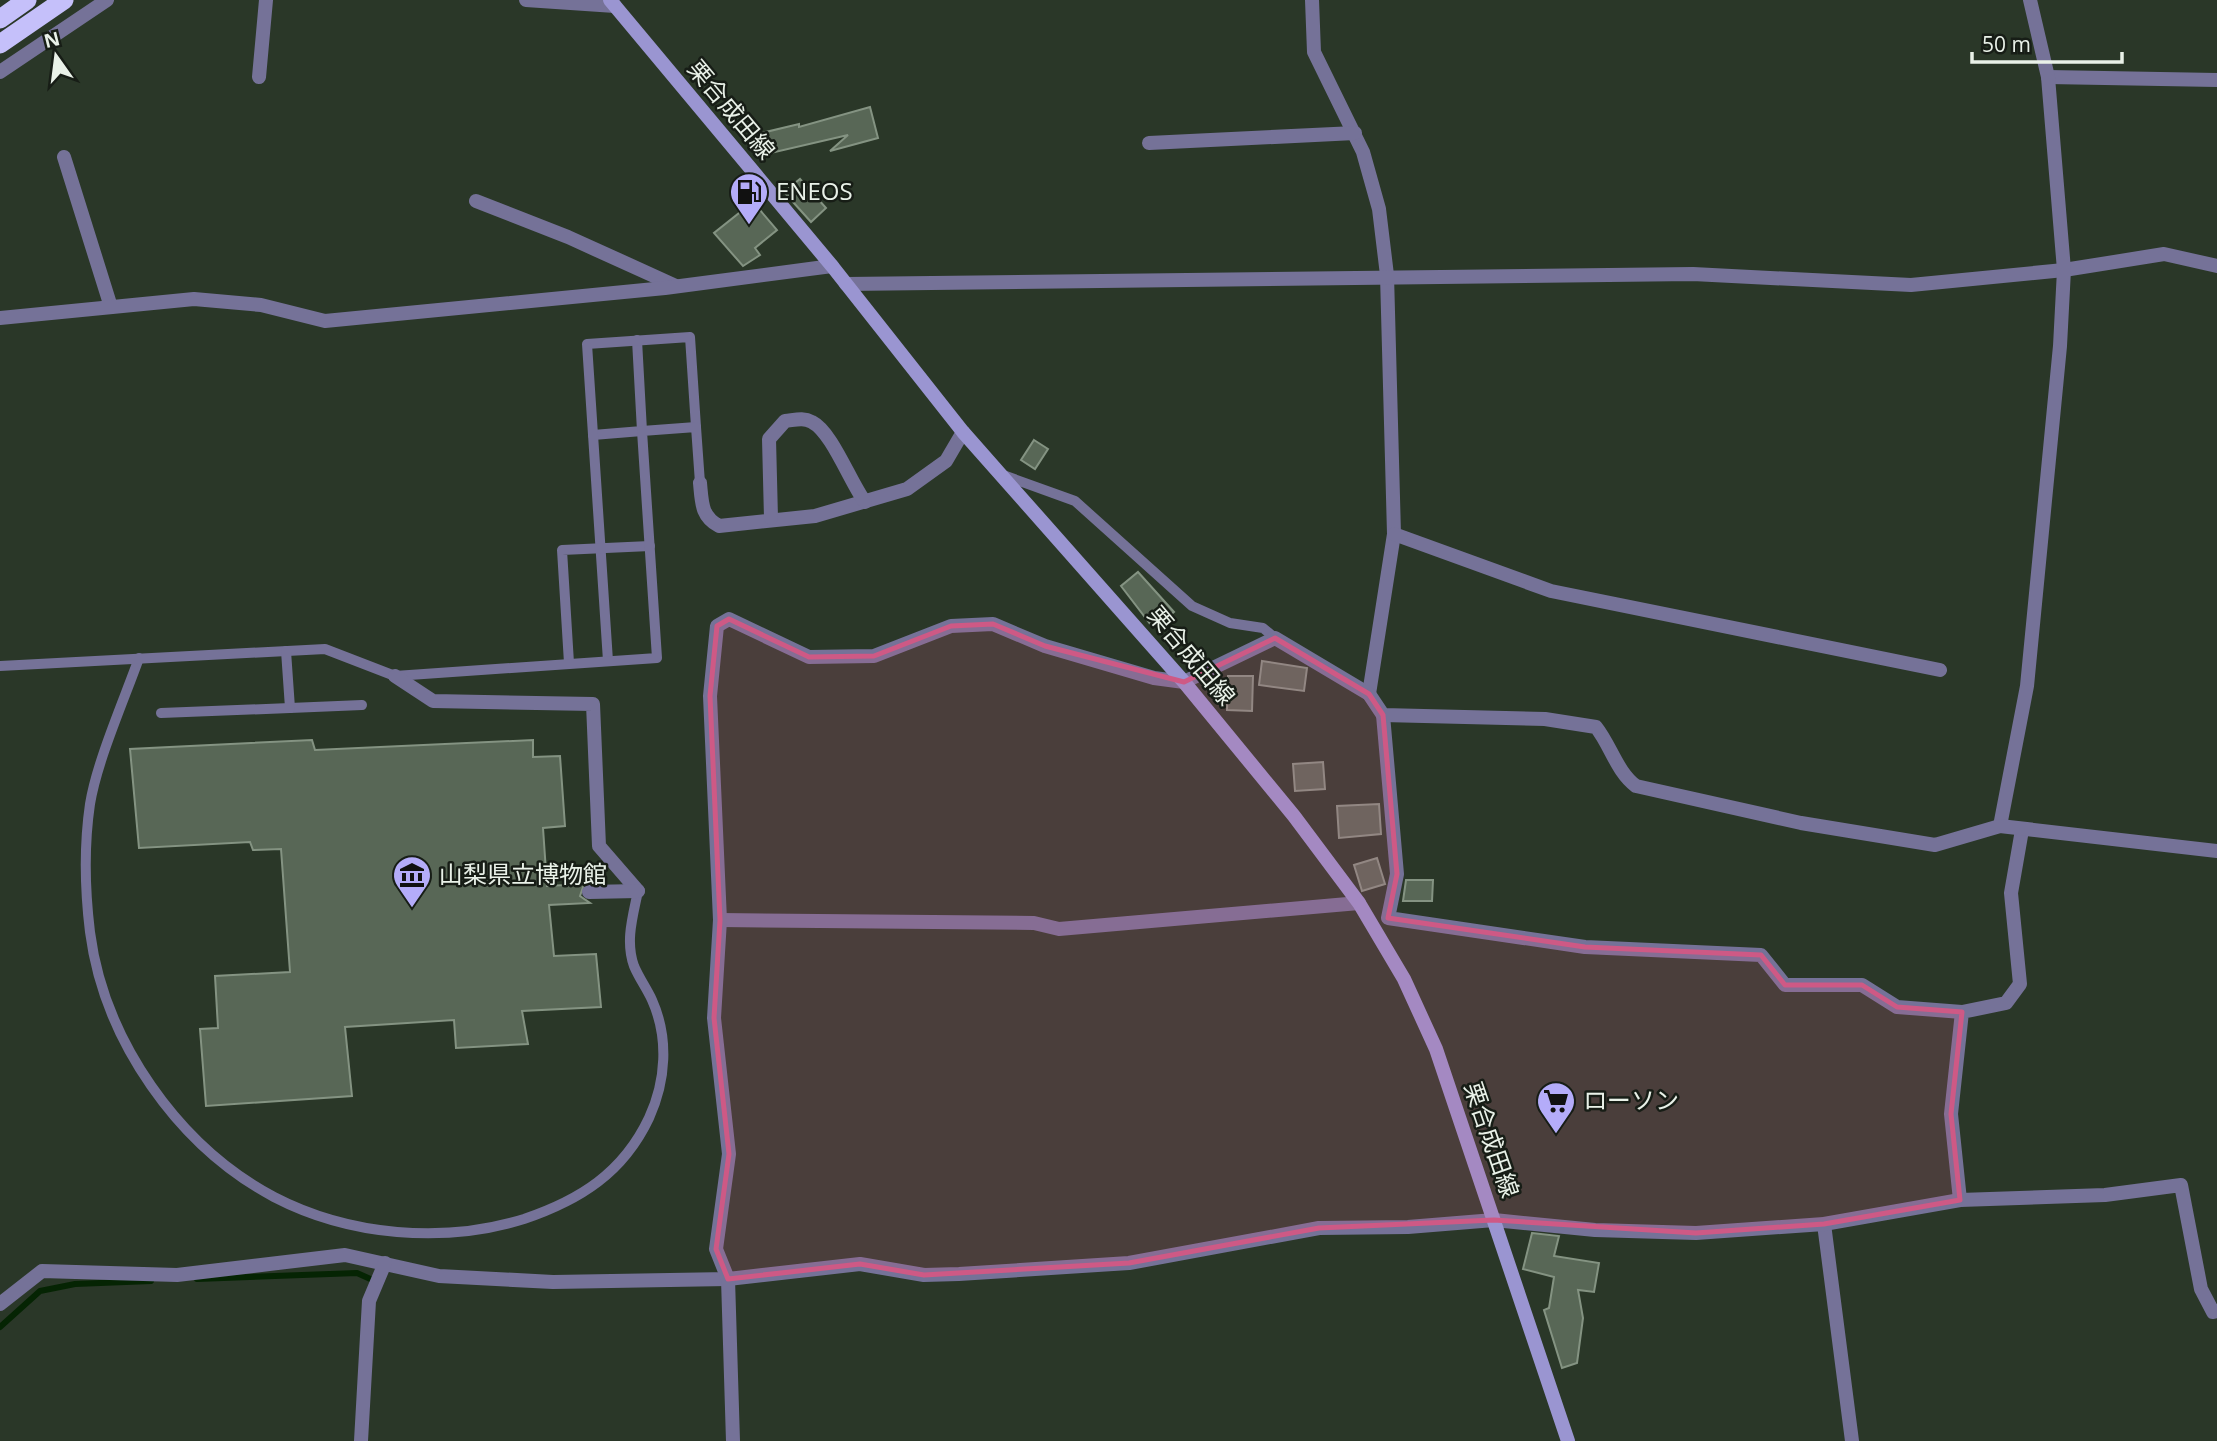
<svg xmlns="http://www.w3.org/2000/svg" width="2217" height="1441" font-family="'Open Sans','Noto Sans JP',sans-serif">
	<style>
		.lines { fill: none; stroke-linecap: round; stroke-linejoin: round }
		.stream { stroke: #052403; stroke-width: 6 }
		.building { fill: #586756; stroke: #849382; stroke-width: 2 }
		.service { stroke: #757298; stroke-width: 10 }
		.pedestrian { stroke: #757298; stroke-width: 14 }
		.minor { stroke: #757298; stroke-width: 14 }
		.secondary { stroke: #9a95d1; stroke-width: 14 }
		.trunk { stroke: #c5c0fa; stroke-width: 19 }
		.marked { fill: #ce5985; fill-opacity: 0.2; stroke: #ce5985; stroke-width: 5; stroke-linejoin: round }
		.labels { text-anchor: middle; stroke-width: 5; stroke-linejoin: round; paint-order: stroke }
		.street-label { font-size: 24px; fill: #e9f1e8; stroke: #171d16 }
		.poi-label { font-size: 24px; fill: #e9f1e8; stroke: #171d16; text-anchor: start }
	</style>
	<rect width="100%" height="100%" fill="#2a3728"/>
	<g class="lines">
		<g class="stream">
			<polyline points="197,1279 357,1273 377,1282"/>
			<polyline points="0,1327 40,1291 75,1284 151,1281"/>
		</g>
	</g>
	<g class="building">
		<polygon points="870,107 878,138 830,151 848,135 758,156 753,135 799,124 799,127"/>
		<polygon points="800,179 826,208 811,222 784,192"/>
		<polygon points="753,202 777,230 755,248 760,255 743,266 714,233"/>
		<polygon points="1034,440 1048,449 1035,469 1021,460"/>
		<polygon points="1138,572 1174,612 1163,621 1151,625 1121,586"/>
		<polygon points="1262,661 1307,668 1304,691 1259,685"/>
		<polygon points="1228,676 1253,676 1252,711 1227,710"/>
		<polygon points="312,740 315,750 533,740 533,757 560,756 565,826 543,828 547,886 584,884 580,896 590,903 549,905 554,956 596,954 601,1007 522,1011 528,1044 456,1048 454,1020 345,1027 352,1096 206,1106 200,1029 218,1028 215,976 290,972 281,849 253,850 250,842 139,848 130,749"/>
		<polygon points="1323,762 1325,789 1295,791 1293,764"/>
		<polygon points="1379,804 1381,834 1339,838 1337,806"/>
		<polygon points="1377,858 1385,884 1362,891 1354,865"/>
		<polygon points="1406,880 1433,880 1432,901 1403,901"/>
		<polygon points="1532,1233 1559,1236 1554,1256 1599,1263 1594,1292 1578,1290 1583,1318 1577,1363 1562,1368 1544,1310 1549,1308 1554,1277 1523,1269"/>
	</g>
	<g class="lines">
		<g class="service">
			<polyline points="593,435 642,431 637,340"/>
			<polyline points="1003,475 1075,501 1192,606 1230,623 1263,628 1275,638"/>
			<path d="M139,658c-15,42 -42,103 -49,146 -6,41 -5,87 0,128 14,108 88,214 184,265 75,39 170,47 250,22 56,-19 99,-46 125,-101 17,-37 20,-80 3,-118 -5,-11 -13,-22 -18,-34 -9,-25 -1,-50 4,-75"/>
			<polyline points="608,661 587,344 690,337 696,427"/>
			<polyline points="569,663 562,550 650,546"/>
			<polyline points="0,666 325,649 395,676 657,658 642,431 696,427 700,483"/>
			<polyline points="290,708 362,705"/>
			<polyline points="161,713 290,708 286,651"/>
		</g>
		<g class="pedestrian">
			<polyline points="395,676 433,701 593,704 599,846 638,891"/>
			<polyline points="589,892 638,891"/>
		</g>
		<g class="minor">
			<polyline points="526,0 615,6"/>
			<polyline points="1312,0 1314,52 1363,152 1379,209 1387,275 1394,534 1369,694"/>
			<polyline points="0,72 107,0"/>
			<polyline points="259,77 266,0"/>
			<polyline points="2048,77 2217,80"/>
			<polyline points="1149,143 1355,133"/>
			<polyline points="64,157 111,307"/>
			<polyline points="476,201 568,237 676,286"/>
			<polyline points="846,284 1693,274 1911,285 2064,270 2164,254 2217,266"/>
			<polyline points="0,318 194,299 261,305 325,321 665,288 832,266"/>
			<path d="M700,483c2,20 1,33 19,43l96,-10 92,-27 39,-28 17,-29"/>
			<path d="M771,518l-2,-79 16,-18c10,-1 18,-4 27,1 20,10 38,60 53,80"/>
			<polyline points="1394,534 1551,591 1940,670"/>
			<polyline points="1383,715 1397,874 1388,918 1585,947 1761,955 1785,985 1862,985 1897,1007 1962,1012"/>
			<polyline points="2000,826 2027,686 2060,346 2064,270 2048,77 2030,0"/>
			<polyline points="720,920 1034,923 1059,929 1359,903"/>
			<polyline points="1960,1200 1951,1114 1962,1012 2006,1003 2020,984 2011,893 2022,830"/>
			<polyline points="1824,1224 1852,1441"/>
			<polyline points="0,1304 42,1271 177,1275 345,1255 439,1276 553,1282 728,1279 860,1264 924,1275 959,1274 1129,1263 1319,1228 1408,1227 1494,1220 1595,1230 1696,1233 1824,1224 1960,1200 2105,1195 2181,1185 2201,1289 2213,1312 2217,1311"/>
			<polyline points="361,1441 369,1301 385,1263"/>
			<path d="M733,1441l-5,-162 -12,-30 13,-95 -15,-136 6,-98 -10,-224 7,-70 12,-7 80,38 65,-1 77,-30 42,-2 52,22 109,32 30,4 91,-44 94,56 14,21 162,4 51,8c15,19 21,45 40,59l165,37 134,22 65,-19 217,25"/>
		</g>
		<polyline class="secondary" points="610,0 832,266 963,432 1184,682 1294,816 1359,903 1404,979 1436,1049 1568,1441"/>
		<g class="trunk">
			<polyline points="0,19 27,0"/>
			<polyline points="0,44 64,0"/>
		</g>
	</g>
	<path class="marked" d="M729,619l80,38 65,-1 77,-30 42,-2 52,22 139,36 91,-44 94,56 14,21 14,159 -9,44 197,29 176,8 24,30h77l35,22 65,5 -11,102 9,86 -136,24 -128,9 -202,-13 -175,8 -190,35 -205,12 -64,-11 -132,15 -12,-30 13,-95 -15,-136 6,-98 -10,-224 7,-70z"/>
	<defs>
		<symbol id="fuel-pin" viewBox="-11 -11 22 30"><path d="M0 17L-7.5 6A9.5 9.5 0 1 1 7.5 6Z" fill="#b4acf9" stroke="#171d16"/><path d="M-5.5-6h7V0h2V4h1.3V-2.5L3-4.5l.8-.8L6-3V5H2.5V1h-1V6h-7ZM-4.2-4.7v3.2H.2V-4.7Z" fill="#111"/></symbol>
		<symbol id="museum-pin" viewBox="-11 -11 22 30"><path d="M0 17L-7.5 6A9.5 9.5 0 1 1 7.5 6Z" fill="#b4acf9" stroke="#171d16"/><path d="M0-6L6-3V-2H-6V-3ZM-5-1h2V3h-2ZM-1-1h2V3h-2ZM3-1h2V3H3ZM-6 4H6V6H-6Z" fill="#111"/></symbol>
		<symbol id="supermarket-pin" viewBox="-11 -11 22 30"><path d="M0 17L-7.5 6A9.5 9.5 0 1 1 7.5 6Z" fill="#b4acf9" stroke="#171d16"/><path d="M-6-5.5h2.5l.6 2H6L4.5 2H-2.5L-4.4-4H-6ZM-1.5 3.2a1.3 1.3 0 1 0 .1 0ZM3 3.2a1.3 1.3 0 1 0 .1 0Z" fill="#111"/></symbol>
	</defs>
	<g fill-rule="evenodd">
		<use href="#fuel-pin" x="727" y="170" width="44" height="60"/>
		<use href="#museum-pin" x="390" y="853" width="44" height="60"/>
		<use href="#supermarket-pin" x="1534" y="1079" width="44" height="60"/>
	</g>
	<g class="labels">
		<g class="street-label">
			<text transform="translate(731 110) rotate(50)" y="8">栗合成田線</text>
			<text transform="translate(1191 656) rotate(50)" y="8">栗合成田線</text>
			<text transform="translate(1491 1140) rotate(71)" y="8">栗合成田線</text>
		</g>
		<g class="poi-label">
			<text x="776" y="200">ENEOS</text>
			<text x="439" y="883">山梨県立博物館</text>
			<text x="1583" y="1109">ローソン</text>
		</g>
	</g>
	<g transform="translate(56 56) rotate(346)" stroke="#171d16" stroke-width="5" paint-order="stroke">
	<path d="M0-5L12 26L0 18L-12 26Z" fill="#e9f1e8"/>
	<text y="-10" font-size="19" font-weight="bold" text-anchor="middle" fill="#e9f1e8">N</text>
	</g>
	<path d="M1972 52v10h150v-10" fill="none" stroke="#e9f1e8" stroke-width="3.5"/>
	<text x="1982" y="52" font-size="21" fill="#e9f1e8" stroke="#171d16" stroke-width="5" paint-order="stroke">50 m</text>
</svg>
